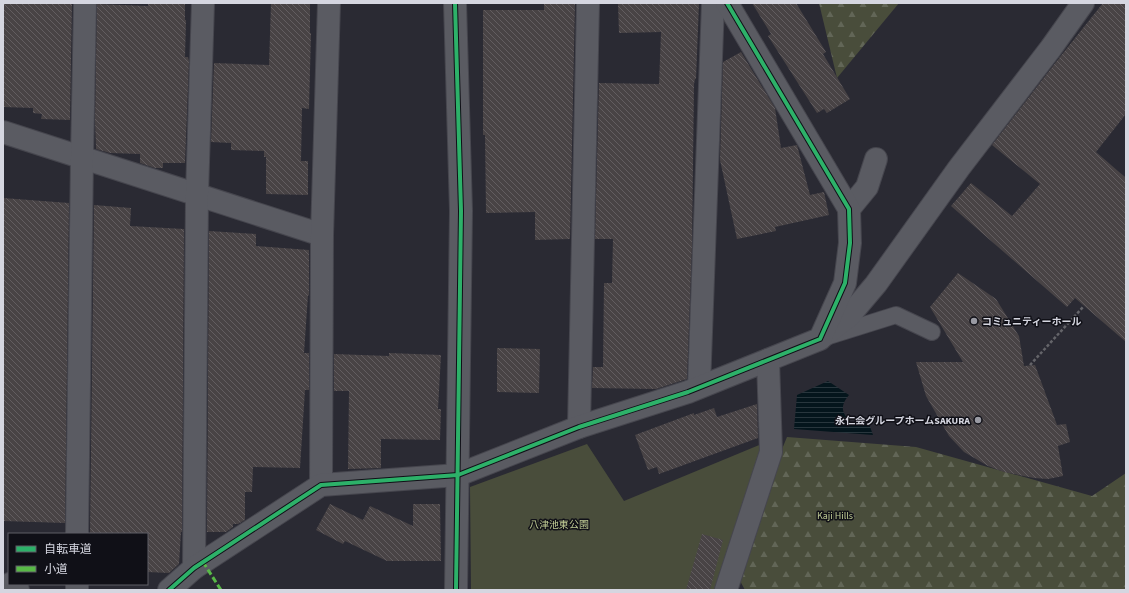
<svg xmlns="http://www.w3.org/2000/svg" width="1129" height="593" font-family="'Source Sans 3','Noto Sans JP',sans-serif">
	<style>
		.green { fill: #494d3b }
		.forest { fill: url(#forest-firs) }
		.water { fill: url(#water-rules) }
		.building { fill: url(#building-back-hatch) }
		.lines { fill: none; stroke-linecap: round; stroke-linejoin: round }
		.lane-casing { stroke: #46464e; stroke-width: 18 }
		.street-casing { stroke: #46464e; stroke-width: 24 }
		.secondary-casing { stroke: #46464e; stroke-width: 24 }
		.path { stroke: #646469; stroke-width: 2.5; stroke-dasharray: 3 2; stroke-linecap: butt }
		.lane { stroke: #5a5b62; stroke-width: 16 }
		.street { stroke: #5a5b62; stroke-width: 22 }
		.secondary { stroke: #5a5b62; stroke-width: 22 }
		.quiet { stroke: #58b947; stroke-width: 3; stroke-dasharray: 6 3; stroke-linecap: butt }
		.cycleway-casing { stroke: #101017; stroke-width: 6 }
		.cycleway { stroke: #2db169; stroke-width: 4 }
		.poi-dot { fill: #999aa3; stroke: #101017; stroke-width: 1.5 }
		.labels { text-anchor: middle; stroke-width: 3; stroke-linejoin: round; paint-order: stroke }
		.poi-label { font-size: 10px; font-weight: bold; fill: #d5d6e0; stroke: #101017; text-anchor: start }
		.park-label { font-size: 10px; fill: #c0cc95; stroke: #101017 }
	</style>
	<defs>
		<pattern id="forest-firs" width="22" height="20" patternUnits="userSpaceOnUse"><rect width="22" height="20" fill="#494d3b"/><path d="M5 1l3.5 6h-7zM16 11l3.5 6h-7z" fill="#626657"/></pattern>
		<pattern id="water-rules" width="6" height="5" patternUnits="userSpaceOnUse"><rect width="6" height="5" fill="#04151c"/><path d="M0 2.5h6" fill="none" stroke="#28363d"/></pattern>
		<pattern id="building-back-hatch" width="6" height="6" patternUnits="userSpaceOnUse"><rect width="6" height="6" fill="#484345"/><path d="M-1 5l2 2M0 0l6 6M5-1l2 2" fill="none" stroke="#625d60"/></pattern>
	</defs>
	<rect width="100%" height="100%" fill="#2a2a33"/>
	<polygon class="green" points="764,443 719,590 471,590 470,487 587,444 624,501"/>
	<g class="forest">
		<polygon points="819,3 899,3 837,78"/>
		<polygon points="787,437 916,447 1092,496 1126,473 1126,590 745,590 733,568"/>
	</g>
	<path class="water" d="M828,381l21,14c-10,12 -7,19 4,29h8l7,-3 5,14 -79,-6 3,-34z"/>
	<g class="building">
		<polygon points="3,3 72,3 70,120 41,119 42,114 33,113 33,108 3,107"/>
		<polygon points="148,3 185,3 185,20 186,20 185,57 188,57 189,61 185,163 163,163 163,168 155,168 140,163 140,154 110,153 96,149 95,121 97,4 148,6"/>
		<polygon points="271,3 310,3 310,33 311,33 309,109 302,108 301,161 308,161 308,195 266,194 266,157 264,157 264,151 231,150 231,143 211,142 214,63 269,65"/>
		<polygon points="544,3 575,3 570,239 535,240 535,212 486,213 485,135 483,135 483,10 544,10"/>
		<polygon points="618,3 699,3 696,79 695,79 694,84 692,245 687,379 656,389 592,388 593,367 603,367 604,283 612,283 613,239 595,239 599,83 659,84 661,32 619,33"/>
		<polygon points="752,3 796,3 826,52 823,54 850,99 827,113 824,109 817,113 768,36 771,34"/>
		<polygon points="1103,3 1126,3 1126,114 1096,152 1126,178 1126,342 1075,298 1067,307 951,206 971,183 1012,216 1040,184 992,145 1056,62"/>
		<polygon points="741,52 775,108 781,148 797,145 810,195 824,192 829,215 775,227 776,231 737,239 720,160 723,62"/>
		<polygon points="3,198 69,203 65,523 3,521"/>
		<polygon points="94,205 131,208 130,226 184,229 182,532 181,532 179,564 169,573 147,572 147,534 90,534"/>
		<polygon points="209,231 256,234 256,246 309,250 309,296 308,295 304,353 309,353 309,390 305,390 300,468 253,467 252,492 245,492 245,520 238,524 233,524 233,527 226,532 207,532"/>
		<polygon points="958,273 996,299 1019,336 1024,366 1035,365 1057,425 1066,424 1070,442 1058,446 1063,476 1048,479 1034,478 1004,472 988,466 964,452 949,436 926,396 916,362 963,362 930,307"/>
		<polygon points="497,348 540,349 539,393 497,392"/>
		<polygon points="389,353 441,355 438,409 441,409 440,440 381,439 381,468 348,469 349,391 334,391 334,354 389,356"/>
		<polygon points="757,404 758,438 659,474 657,467 648,470 635,435 694,413 694,415 714,408 717,417"/>
		<polygon points="330,504 363,520 370,506 413,526 413,504 440,504 441,561 387,561 345,541 343,544 316,530"/>
		<polygon points="702,534 723,540 710,590 686,590"/>
	</g>
	<g class="lines">
		<defs>
			<polyline id="lane" points="829,336 896,315 932,332"/>
			<g id="street">
				<polyline points="3,132 322,235"/>
				<polyline points="849,209 867,187 876,159"/>
				<polyline points="822,337 849,316 876,284 959,168 1051,48 1083,3"/>
				<polyline points="699,387 713,3"/>
				<polyline points="579,427 588,3"/>
				<polyline points="321,485 322,235 329,3"/>
				<polyline points="77,534 82,157 85,3"/>
				<polyline points="194,568 197,194 203,3"/>
				<polyline points="10,584 18,590"/>
				<polyline points="77,590 77,584"/>
				<polyline points="169,590 194,568 321,485 458,475 579,427 688,392 820,339 845,283 850,243 849,209 727,3"/>
				<polyline points="726,590 771,452 768,360"/>
			</g>
			<polyline id="secondary" points="455,3 461,211 456,590"/>
		</defs>
		<use href="#lane" class="lane-casing"/>
		<use href="#street" class="street-casing"/>
		<use href="#secondary" class="secondary-casing"/>
		<polyline class="path" points="1030,365 1084,306"/>
		<use href="#lane" class="lane"/>
		<use href="#street" class="street"/>
		<use href="#secondary" class="secondary"/>
		<polyline class="quiet" points="203,562 221,590"/>
		<defs>
			<g id="cycleway">
				<polyline points="455,3 461,211 456,590"/>
				<polyline points="169,590 194,568 321,485 458,475 579,427 688,392 820,339 845,283 850,243 849,209 727,3"/>
			</g>
		</defs>
		<use href="#cycleway" class="cycleway-casing"/>
		<use href="#cycleway" class="cycleway"/>
	</g>
	<g class="poi-dot">
		<circle cx="974" cy="321" r="4"/>
		<circle cx="978" cy="420" r="4"/>
	</g>
	<g class="labels">
		<g class="poi-label">
			<text x="982" y="325">コミュニティーホール</text>
			<text x="970" y="424" text-anchor="end">永仁会グループホームSAKURA</text>
		</g>
		<g class="park-label">
			<text x="835" y="519">Kaji Hills</text>
			<text x="559" y="528">八津池東公園</text>
		</g>
	</g>
	<rect width="1129" height="593" fill="none" stroke="#d5d6e0" stroke-width="8"/>
	<rect x="8" y="533" width="140" height="52" fill="#101017" stroke="#5f5f67"/>
	<rect x="16" y="546" width="20" height="6" fill="#2db169" stroke="#5f5f67"/>
	<text x="44" y="553" font-size="12" fill="#d5d6e0">自転車道</text>
	<rect x="16" y="566" width="20" height="6" fill="#58b947" stroke="#5f5f67"/>
	<text x="44" y="573" font-size="12" fill="#d5d6e0">小道</text>
</svg>
